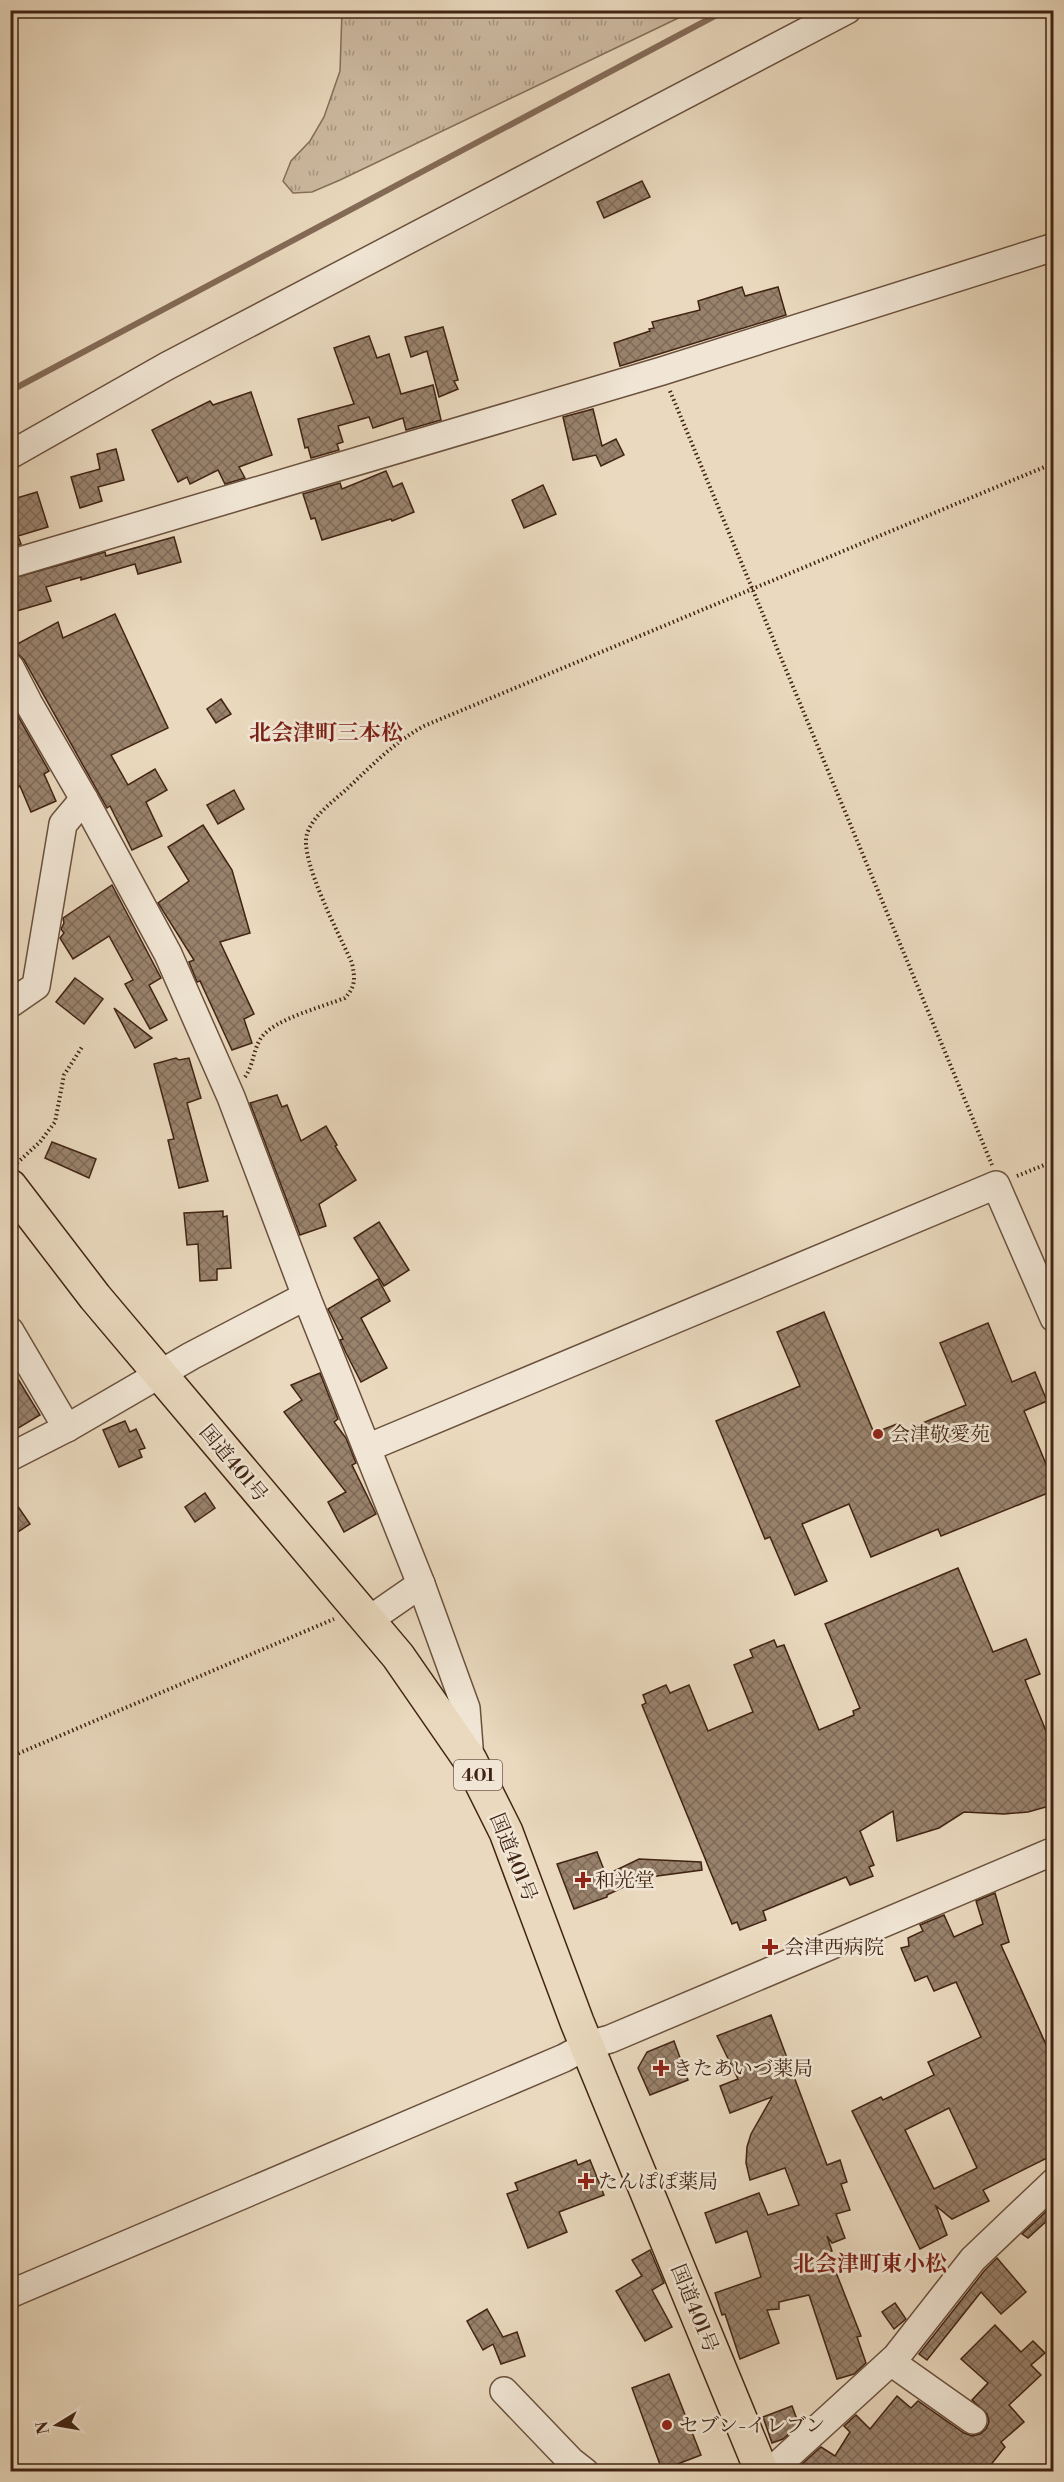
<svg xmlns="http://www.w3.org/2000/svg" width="1064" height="2482" font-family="'Libre Bodoni','Noto Serif JP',serif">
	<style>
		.grass { fill: url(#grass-tufts); stroke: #876f5a; stroke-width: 1.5 }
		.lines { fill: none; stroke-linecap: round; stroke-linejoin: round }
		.stream { stroke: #846b57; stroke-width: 6 }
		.building { fill: url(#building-cross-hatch); stroke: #412413; stroke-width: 1.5; fill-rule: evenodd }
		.minor-casing { stroke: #6b513e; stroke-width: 30 }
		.highway-casing { stroke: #412413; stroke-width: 36 }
		.path { stroke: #412413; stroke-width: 4; stroke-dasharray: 1.5 3; stroke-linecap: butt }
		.minor { stroke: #f1e6d5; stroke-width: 27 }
		.highway { stroke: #ead9be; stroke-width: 33 }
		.poi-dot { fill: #8f2418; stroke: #f1e6d5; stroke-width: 2 }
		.labels { text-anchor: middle; stroke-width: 5; stroke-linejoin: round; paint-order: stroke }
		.shield { fill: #f1e6d5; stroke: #765e4d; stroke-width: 1.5 }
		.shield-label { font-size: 18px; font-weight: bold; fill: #412413 }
		.poi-label { font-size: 20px; fill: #412413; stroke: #f1e6d5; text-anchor: start }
		.street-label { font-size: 20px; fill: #412413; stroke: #f1e6d5 }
		.quarter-label { font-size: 22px; font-weight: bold; fill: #7a1f14; stroke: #f1e6d5 }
	</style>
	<defs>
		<pattern id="grass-tufts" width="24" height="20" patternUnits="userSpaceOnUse" patternTransform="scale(1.5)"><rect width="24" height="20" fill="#cdbaa1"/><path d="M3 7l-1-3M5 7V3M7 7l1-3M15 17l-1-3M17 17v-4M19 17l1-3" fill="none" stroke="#a89782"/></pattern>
		<pattern id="building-cross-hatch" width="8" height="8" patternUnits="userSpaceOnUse" patternTransform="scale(1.5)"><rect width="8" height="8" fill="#99826c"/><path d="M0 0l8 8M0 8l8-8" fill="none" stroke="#7e6a58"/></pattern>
	</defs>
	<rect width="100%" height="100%" fill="#ead9be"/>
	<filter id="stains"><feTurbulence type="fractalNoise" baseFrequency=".00333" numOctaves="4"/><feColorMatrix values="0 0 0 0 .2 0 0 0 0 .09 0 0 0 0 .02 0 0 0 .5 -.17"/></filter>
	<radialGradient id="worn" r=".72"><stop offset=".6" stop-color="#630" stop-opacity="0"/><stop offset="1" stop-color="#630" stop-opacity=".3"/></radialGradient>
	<polygon class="grass" points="342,11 342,10 693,11 340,180 312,192 293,193 283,181 291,161 310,141 324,117 340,71"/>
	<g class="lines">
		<polyline class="stream" points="10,391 726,10"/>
	</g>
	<g class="building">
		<polygon points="642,181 650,197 604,218 597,202"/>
		<polygon points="742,287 745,296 778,287 786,315 620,366 614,343 650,331 649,329 654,328 652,322 700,310 698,301"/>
		<polygon points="443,327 458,380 454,381 458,389 439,397 427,351 411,357 405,337"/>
		<polygon points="369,336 377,358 389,354 401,394 433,385 441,420 406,430 403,418 373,428 369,417 338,426 343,442 337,444 339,450 311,458 308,447 305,448 298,419 354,404 334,348"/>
		<polygon points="251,392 272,455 239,467 245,478 225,484 218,470 190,484 187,477 178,482 152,430 210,401 213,405"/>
		<polygon points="593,409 602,446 616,439 624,455 601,466 596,455 573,460 563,417"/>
		<polygon points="116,449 124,480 98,487 102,501 80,508 71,477 100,469 97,454"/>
		<polygon points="386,471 393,487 402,483 414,512 392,521 391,519 322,540 315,518 311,519 303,494 340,483 342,489"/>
		<polygon points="543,485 556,514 524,528 512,500"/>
		<polygon points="37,492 48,527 18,536 21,544 10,547 10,500"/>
		<polygon points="174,537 181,562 138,574 135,564 81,580 81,577 46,587 51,601 10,613 10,579 105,552 106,556"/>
		<polygon points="115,614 168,728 111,755 128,785 155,769 167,790 146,802 162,836 132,850 110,806 107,808 24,660 18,654 10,651 10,648 58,622 63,638"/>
		<polygon points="221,699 231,714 216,723 207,709"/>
		<polygon points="10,702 49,771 44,774 56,801 31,812 20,786 10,791"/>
		<polygon points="234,790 244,809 218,824 207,805"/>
		<polygon points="203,825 232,870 250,933 220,942 254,1014 244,1019 252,1043 232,1050 200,981 197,982 189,962 194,960 158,903 189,881 168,847"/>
		<polygon points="112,885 161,978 149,985 167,1020 150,1029 125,984 133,980 109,936 73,959 60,938 64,933 61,929 64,923 63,918"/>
		<polygon points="75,978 103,999 84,1024 56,1002"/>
		<polygon points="114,1008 152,1038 135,1048"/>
		<polygon points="176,1058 179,1060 189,1058 201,1098 187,1103 208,1181 179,1188 168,1140 174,1139 154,1064"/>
		<polygon points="277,1095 282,1107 287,1105 301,1141 326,1126 337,1145 335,1146 356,1180 319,1204 326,1226 300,1235 250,1103"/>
		<polygon points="52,1142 96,1159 89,1178 45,1158"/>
		<polygon points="223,1211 223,1217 227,1216 231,1268 217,1269 217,1280 200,1281 198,1244 187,1245 184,1213"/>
		<polygon points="379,1222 409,1270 384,1286 354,1238"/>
		<polygon points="378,1279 390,1301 361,1318 387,1368 361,1382 346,1353 340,1340 343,1339 328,1309"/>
		<polygon points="824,1312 874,1433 897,1424 901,1432 966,1405 940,1343 988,1323 1012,1382 1035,1372 1047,1401 1024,1411 1053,1481 1053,1491 941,1536 938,1529 871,1557 849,1504 802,1524 827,1581 795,1595 770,1537 765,1539 716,1421 800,1386 777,1332"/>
		<polygon points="10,1366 40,1415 10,1433"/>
		<polygon points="320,1373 338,1419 334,1422 346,1438 356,1463 352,1465 376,1514 344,1532 328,1502 346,1492 284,1412 302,1400 291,1385"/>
		<polygon points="125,1421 130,1432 136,1429 145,1448 139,1450 142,1457 119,1467 103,1430"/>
		<polygon points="205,1493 215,1508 195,1522 185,1507"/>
		<polygon points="10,1495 30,1524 10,1537"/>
		<polygon points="958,1568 993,1652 1026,1639 1040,1674 1025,1680 1053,1748 1053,1805 1028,1812 1004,1814 964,1812 939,1828 897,1841 893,1811 860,1831 874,1865 869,1867 873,1876 850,1885 846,1877 763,1911 766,1920 740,1930 737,1922 732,1924 642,1705 646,1703 643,1695 666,1685 670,1693 689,1685 708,1731 753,1712 734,1665 753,1657 750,1650 774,1640 777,1647 784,1645 819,1730 854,1715 853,1711 860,1708 825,1624"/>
		<polygon points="597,1852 606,1875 639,1859 701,1862 702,1870 642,1878 607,1895 607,1897 574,1909 557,1864"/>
		<path d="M995,1893l14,49 -8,3 52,115v95l-70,35 6,11 -37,18 -16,-13 11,29 -27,14 -68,-138 29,-14 2,3 51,-25 -6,-13 53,-25 -25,-55 -22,9 -7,-15 -12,5 -14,-33 8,-2 -1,-8 15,-7 -3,-6 24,-10 10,22 29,-13 -7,-23zM949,2108l28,60 -43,21 -29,-59z"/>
		<polygon points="771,2015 827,2165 840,2160 847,2182 841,2184 850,2210 836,2214 845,2238 832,2243 827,2236 832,2251 828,2252 861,2336 857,2337 866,2363 854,2374 837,2379 809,2295 779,2302 779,2309 767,2310 779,2343 740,2359 725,2314 722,2315 715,2293 761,2277 747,2231 716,2243 705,2213 759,2193 768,2215 799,2205 785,2168 750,2180 746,2163 747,2147 751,2134 772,2097 730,2113 720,2086 738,2079 717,2036"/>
		<polygon points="674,2041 688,2080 650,2095 638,2068 647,2052"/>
		<polygon points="576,2160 578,2165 590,2160 604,2195 559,2212 567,2232 528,2248 507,2194 518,2190 515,2183"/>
		<polygon points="1050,2208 1053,2215 1028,2238 1022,2234"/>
		<polygon points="650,2250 664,2283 652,2290 672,2327 645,2341 616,2291 642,2276 632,2260"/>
		<polygon points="997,2258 1026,2292 1001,2314 981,2292 927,2360 919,2354 985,2270"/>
		<polygon points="895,2303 906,2319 894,2329 882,2312"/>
		<polygon points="487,2309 503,2337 517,2332 525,2356 501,2364 493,2344 483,2350 467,2321"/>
		<polygon points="995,2325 1021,2352 1033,2341 1045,2353 1031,2365 1041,2375 1009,2405 1024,2422 1001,2442 1005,2447 985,2472 810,2472 801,2465 821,2447 835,2456 850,2432 844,2426 856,2415 870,2429 897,2396 911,2408 918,2401 964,2433 972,2436 980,2434 986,2429 989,2422 987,2414 972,2400 988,2383 961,2359"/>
		<polygon points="669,2374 701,2455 662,2470 632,2388"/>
		<polygon points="792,2406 799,2425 783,2439 772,2443 763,2417"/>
	</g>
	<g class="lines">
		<defs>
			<g id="minor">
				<polyline points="10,455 167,366 847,10"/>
				<polyline points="10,564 662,371 1054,247"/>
				<polyline points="10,667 29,704 84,799 168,954 231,1097 306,1296 421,1584 466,1708 470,1760"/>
				<polyline points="10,1004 36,986 63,824 84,799"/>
				<polyline points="10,1331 67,1428"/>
				<polyline points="367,1448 996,1185 1054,1318"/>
				<polyline points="10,1457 67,1428 191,1356 306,1296"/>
				<polyline points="369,1620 421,1584"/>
				<polyline points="10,2294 564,2058 588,2045 610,2039 1054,1851"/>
				<polyline points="891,2362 973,2420"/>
				<polyline points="504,2391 571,2461 585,2472"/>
				<polyline points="770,2472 896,2357 973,2259 1054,2182"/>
			</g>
			<polyline id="highway" points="10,1186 95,1297 398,1656 470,1760 506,1832 577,2022 762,2472"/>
		</defs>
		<use href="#minor" class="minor-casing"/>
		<use href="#highway" class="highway-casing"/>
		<g class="path">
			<polyline points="670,391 992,1165"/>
			<path d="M245,1077c9,-13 8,-27 16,-39 13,-19 61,-31 84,-40 11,-12 10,-20 7,-35 -12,-27 -53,-104 -45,-129 6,-19 28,-34 42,-47 24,-23 46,-45 75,-61l630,-263"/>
			<polyline points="17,1163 40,1142 55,1122 64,1075 82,1047"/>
			<polyline points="1017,1176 1054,1161"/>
			<polyline points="10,1757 334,1619"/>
		</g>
		<use href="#minor" class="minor"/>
		<use href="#highway" class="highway"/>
	</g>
	<g class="poi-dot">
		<circle cx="878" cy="1434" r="6"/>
		<path d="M580 1871h6v6h6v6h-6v6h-6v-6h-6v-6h6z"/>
		<path d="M767 1938h6v6h6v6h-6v6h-6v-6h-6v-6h6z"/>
		<path d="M658 2059h6v6h6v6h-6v6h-6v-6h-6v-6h6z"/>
		<path d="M583 2172h6v6h6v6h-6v6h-6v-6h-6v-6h6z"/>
		<circle cx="667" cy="2425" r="6"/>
	</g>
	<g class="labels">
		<rect class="shield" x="454" y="1760" width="48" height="30" rx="4.5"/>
		<g class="shield-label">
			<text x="478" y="1781">401</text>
		</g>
		<g class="poi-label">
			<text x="890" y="1441">会津敬愛苑</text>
			<text x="595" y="1887">和光堂</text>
			<text x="784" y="1954">会津西病院</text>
			<text x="673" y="2075">きたあいづ薬局</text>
			<text x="598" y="2188">たんぽぽ薬局</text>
			<text x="679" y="2432">セブン-イレブン</text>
		</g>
		<g class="street-label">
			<text transform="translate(234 1463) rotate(50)" y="7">国道401号</text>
			<text transform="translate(514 1857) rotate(68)" y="7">国道401号</text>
			<text transform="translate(695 2308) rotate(68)" y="7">国道401号</text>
		</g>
		<g class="quarter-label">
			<text x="326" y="740">北会津町三本松</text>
			<text x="870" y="2271">北会津町東小松</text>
		</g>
	</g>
	<rect width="1064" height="2482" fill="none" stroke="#ead9be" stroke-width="36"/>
	<rect x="12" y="12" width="1040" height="2458" fill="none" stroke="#412413" stroke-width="3"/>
	<rect x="18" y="18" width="1028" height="2446" fill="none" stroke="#412413" stroke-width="1.5"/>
	<g transform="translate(57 2425) rotate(259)" stroke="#f1e6d5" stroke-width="4.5" paint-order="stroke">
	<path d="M0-4.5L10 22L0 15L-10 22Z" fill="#412413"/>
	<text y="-9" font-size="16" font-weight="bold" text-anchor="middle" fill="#412413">N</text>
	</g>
	<rect width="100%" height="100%" filter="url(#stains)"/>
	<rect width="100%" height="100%" fill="url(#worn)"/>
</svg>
